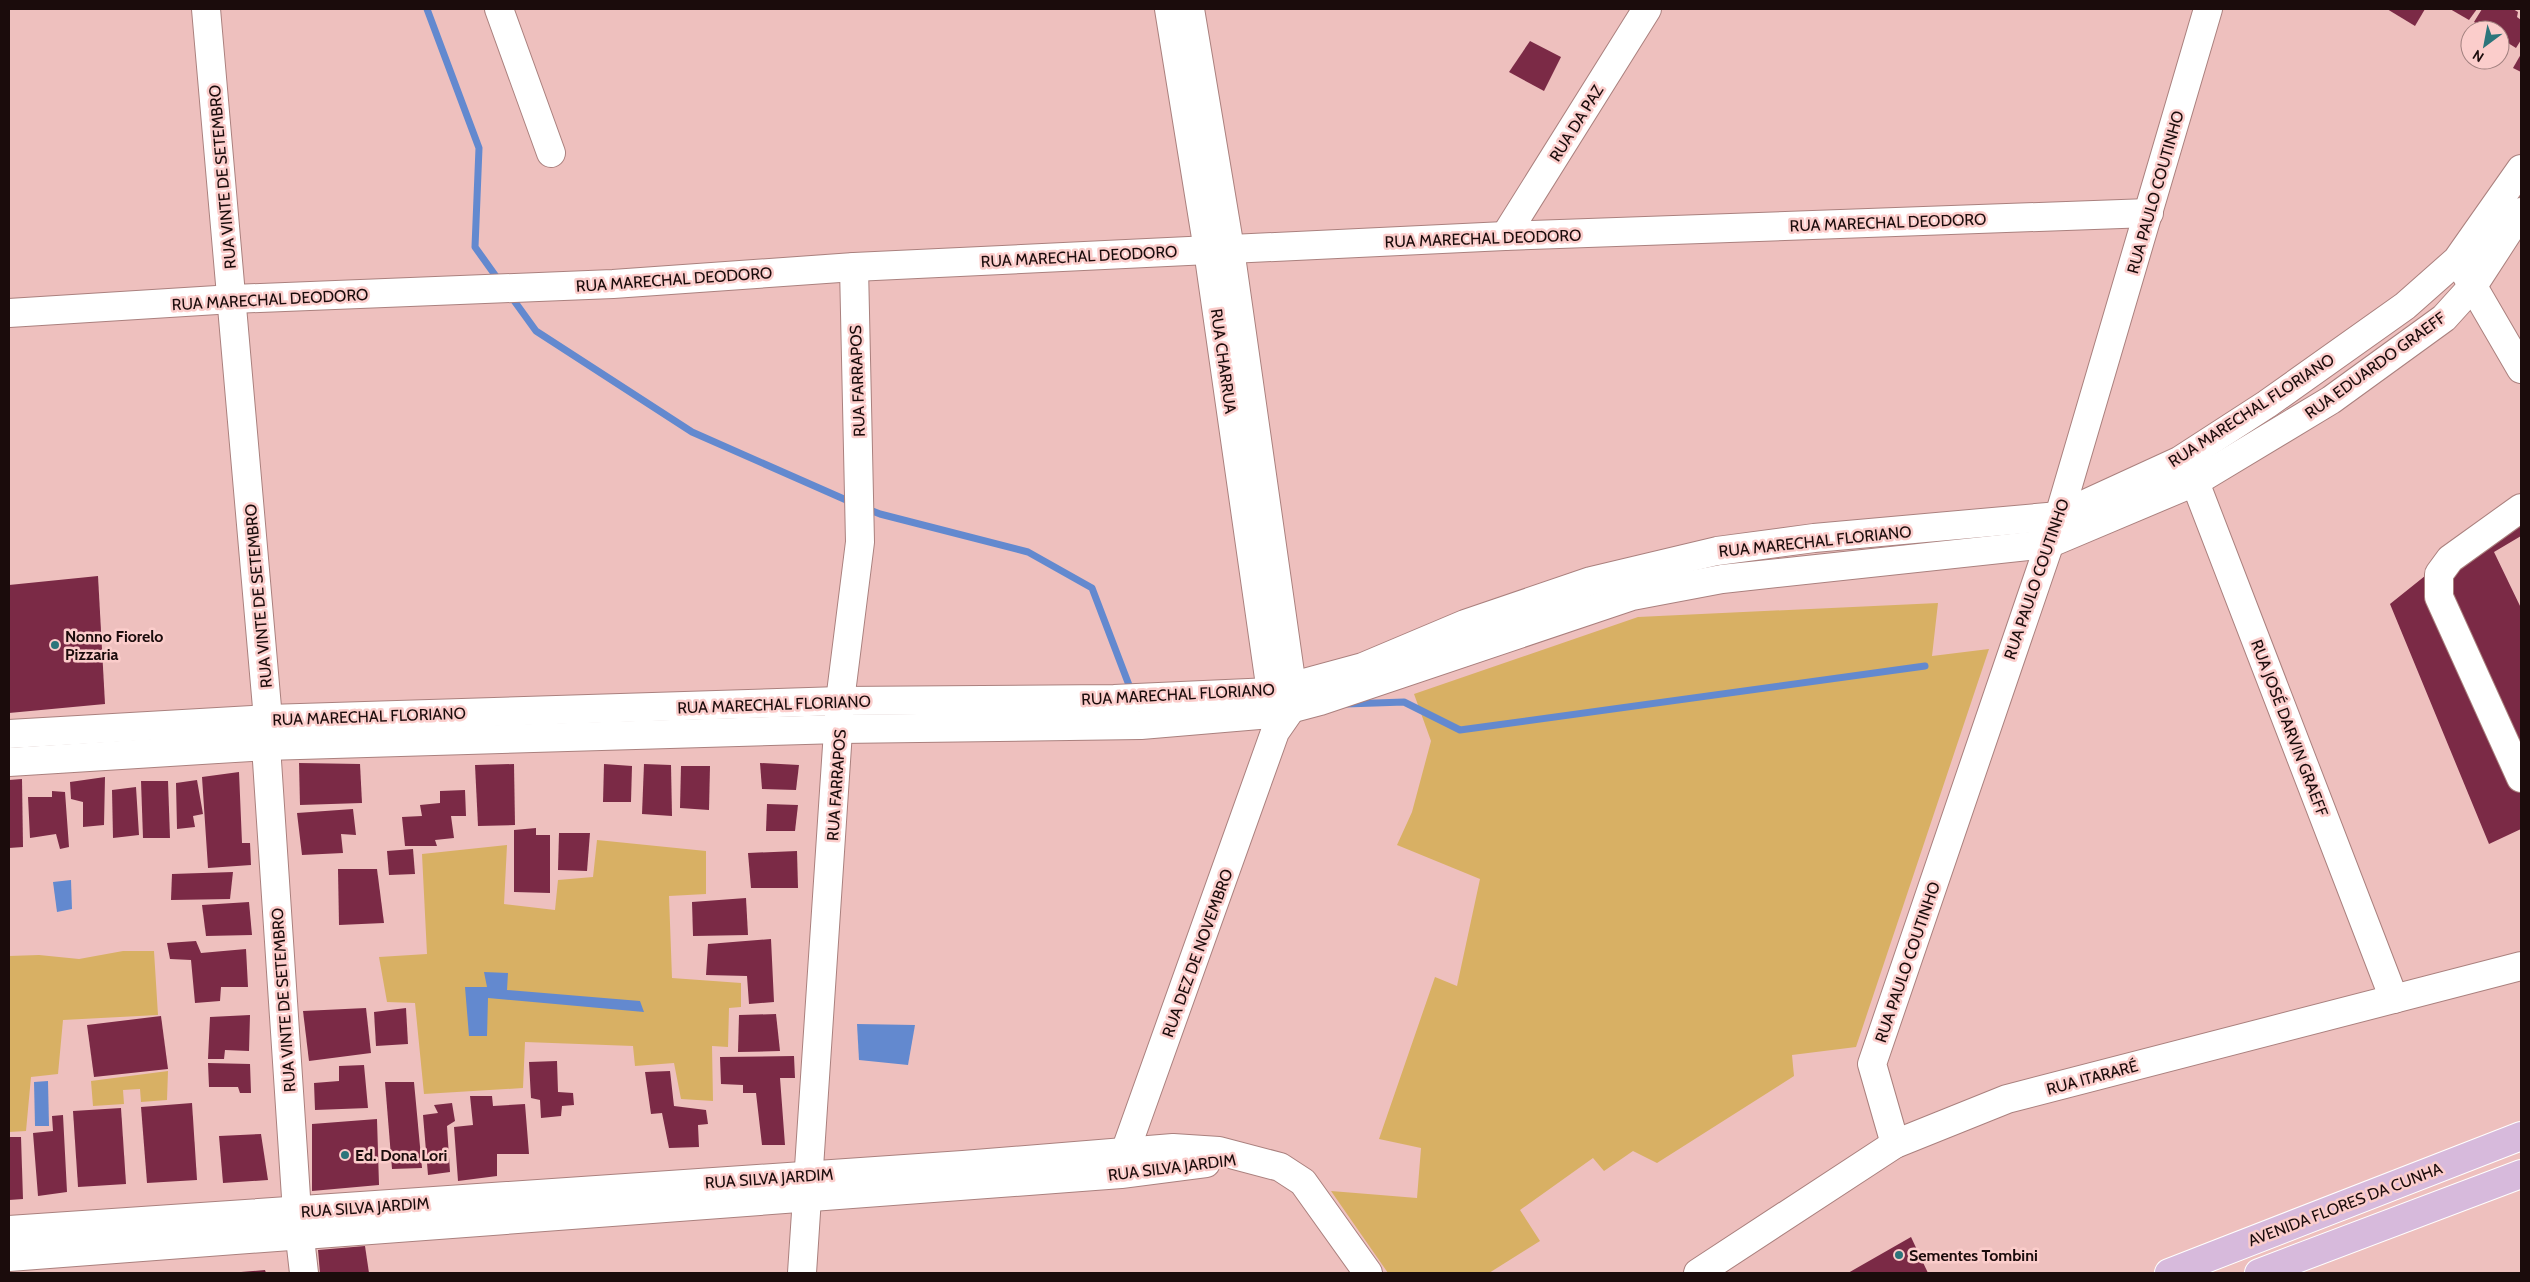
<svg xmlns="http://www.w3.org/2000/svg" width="2530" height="1282" font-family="Cabin,sans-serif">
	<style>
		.green { fill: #d8b064 }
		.water { fill: #6389cf }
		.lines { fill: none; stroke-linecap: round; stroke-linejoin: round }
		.stream { stroke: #6389cf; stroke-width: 7 }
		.building { fill: #7b2a46 }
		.minor-casing { stroke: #aa807e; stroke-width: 30 }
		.major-casing { stroke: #fff; stroke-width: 30 }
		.minor { stroke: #fff; stroke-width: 28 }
		.major { stroke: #d7badc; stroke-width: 28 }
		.poi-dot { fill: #2c757b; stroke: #fbcdcb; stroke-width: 2 }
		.labels { text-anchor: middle; stroke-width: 5; stroke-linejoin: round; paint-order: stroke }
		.street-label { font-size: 16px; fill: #1b0c0c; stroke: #fbcdcb }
		.poi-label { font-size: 16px; font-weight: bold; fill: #1b0c0c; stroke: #fbcdcb; text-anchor: start }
	</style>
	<rect width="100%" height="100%" fill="#eec0be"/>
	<g class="green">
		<polygon points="1938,603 1932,656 1989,649 1856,1047 1792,1055 1794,1076 1657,1163 1633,1151 1604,1171 1593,1158 1520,1210 1540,1241 1489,1273 1388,1273 1331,1191 1417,1198 1421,1148 1379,1139 1435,977 1457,986 1480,879 1397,845 1412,812 1431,741 1414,694 1638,617"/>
		<polygon points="597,840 706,851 706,894 669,896 672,978 741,983 741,1007 729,1008 728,1047 712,1046 713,1101 681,1099 674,1063 635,1066 633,1046 525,1042 523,1088 424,1094 415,1003 387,1002 379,957 427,954 422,854 507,845 504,904 555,910 558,880 593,877"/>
		<polygon points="123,951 154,951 158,1015 63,1020 58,1074 31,1077 26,1131 9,1132 9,956 39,955 79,959"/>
		<polygon points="168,1071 167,1100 141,1102 140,1089 123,1090 124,1104 93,1106 91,1081"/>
	</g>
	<g class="water">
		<polygon points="71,880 72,909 57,912 53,882"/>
		<polygon points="484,972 508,973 507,990 640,1001 644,1012 488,998 487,1036 469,1036 465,987 487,987"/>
		<polygon points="857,1024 915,1025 908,1065 859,1060"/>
		<polygon points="48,1081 49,1126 35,1126 34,1082"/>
	</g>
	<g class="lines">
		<g class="stream">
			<polyline points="427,9 479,148 475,247 500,282"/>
			<polyline points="510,295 536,331 692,432 853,503"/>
			<polyline points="865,508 880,514 1028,552 1092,588 1132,693"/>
			<polyline points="1346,704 1404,702 1460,730 1925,666"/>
		</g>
	</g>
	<g class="building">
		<polygon points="2387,9 2425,9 2415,26"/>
		<polygon points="2450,9 2477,9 2469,20"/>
		<polygon points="2482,9 2513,9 2518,12 2517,17 2521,20 2521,40 2516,48 2500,38 2500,30 2487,30 2474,22"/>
		<polygon points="1530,41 1561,57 1544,91 1509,72"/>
		<polygon points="2521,54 2521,72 2513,68"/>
		<polygon points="2521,499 2521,536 2494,552 2521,608 2521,829 2489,844 2390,604"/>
		<polygon points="98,576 105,704 9,713 9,585"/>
		<polygon points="299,763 360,764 362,803 300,805"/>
		<polygon points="760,763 799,765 796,790 762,789"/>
		<polygon points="514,764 515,825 478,826 475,765"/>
		<polygon points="604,764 632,766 631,802 603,802"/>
		<polygon points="644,764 671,765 672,816 642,814"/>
		<polygon points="681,766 710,766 709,810 680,808"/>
		<polygon points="239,772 242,843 250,843 251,865 208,868 202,777"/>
		<polygon points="105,777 104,825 83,827 83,802 71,799 70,782"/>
		<polygon points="22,779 23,847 9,848 9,780"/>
		<polygon points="197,780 203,814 193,816 195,827 177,829 176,783"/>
		<polygon points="141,781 168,781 170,838 143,838"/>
		<polygon points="136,787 139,835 113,838 112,790"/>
		<polygon points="465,790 466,816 451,816 454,838 435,840 437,846 405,846 402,817 422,816 420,805 440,803 440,791"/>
		<polygon points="52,791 65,792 69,847 60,849 56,834 30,838 28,797 52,797"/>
		<polygon points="767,804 798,805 795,831 766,831"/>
		<polygon points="353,809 356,835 341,834 343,853 302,855 297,813"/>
		<polygon points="536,828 536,835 550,835 550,893 514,892 514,830"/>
		<polygon points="559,833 590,833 587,871 558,870"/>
		<polygon points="413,849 415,874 389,875 387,851"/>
		<polygon points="797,851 798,888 751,888 748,853"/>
		<polygon points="338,869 377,869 384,923 339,925"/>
		<polygon points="233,872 230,899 171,900 172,874"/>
		<polygon points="746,898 748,935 693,936 692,902"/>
		<polygon points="249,902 252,935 206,936 202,905"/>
		<polygon points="771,939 774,1002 749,1004 747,976 706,975 708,944"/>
		<polygon points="196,941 201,953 246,949 248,987 221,987 220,1001 195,1003 191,960 170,959 167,943"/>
		<polygon points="366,1008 371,1053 309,1061 303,1011"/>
		<polygon points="406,1008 408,1044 376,1046 374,1012"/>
		<polygon points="776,1014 780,1051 738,1052 739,1015"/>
		<polygon points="250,1015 249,1051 225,1050 224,1059 208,1059 210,1017"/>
		<polygon points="161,1016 168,1069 94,1077 87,1025"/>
		<polygon points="794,1056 795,1078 780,1078 785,1145 762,1145 756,1093 743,1093 743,1085 721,1084 720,1057"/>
		<polygon points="557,1061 558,1092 573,1093 574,1105 562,1106 561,1116 541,1118 540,1100 531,1098 529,1062"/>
		<polygon points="208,1063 250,1064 251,1093 240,1093 238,1087 209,1087"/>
		<polygon points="364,1065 368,1108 315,1110 314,1083 339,1081 339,1066"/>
		<polygon points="670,1071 674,1106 706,1110 708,1124 698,1125 699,1147 669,1148 662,1113 651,1114 645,1072"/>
		<polygon points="385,1082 414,1082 422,1168 392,1169"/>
		<polygon points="470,1096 492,1096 493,1106 525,1104 529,1154 497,1154 497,1176 458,1181 454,1127 473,1125"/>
		<polygon points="192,1103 197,1180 147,1183 141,1107"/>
		<polygon points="452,1103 455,1121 447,1126 450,1172 428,1175 423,1115 438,1113 434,1105"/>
		<polygon points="121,1108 126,1184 78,1187 73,1111"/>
		<polygon points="63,1115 67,1192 38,1196 33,1133 53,1131 52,1116"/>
		<polygon points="377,1119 379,1185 312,1191 312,1124"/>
		<polygon points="261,1134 268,1180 223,1183 219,1136"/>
		<polygon points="9,1137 21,1137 23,1199 9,1200"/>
		<polygon points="1911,1237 1928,1273 1848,1273"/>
		<polygon points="365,1246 369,1273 320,1273 318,1250"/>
		<polygon points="265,1270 266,1273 241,1273 241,1272"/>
	</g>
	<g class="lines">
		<defs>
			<g id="minor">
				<polyline points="206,9 268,719 266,746 297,1212 304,1273"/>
				<polyline points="499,9 551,153"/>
				<polyline points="1169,9 1208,250 1271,692 1271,710"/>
				<polyline points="1505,236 1647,9"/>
				<polyline points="2464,271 2521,369"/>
				<polyline points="9,313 233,299 613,284 854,267 1505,236 2149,213"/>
				<polyline points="2185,468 2195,482 2394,999"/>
				<polyline points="2521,508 2450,559 2439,574 2439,597 2521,778"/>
				<polyline points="9,734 268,719 840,701 1114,699 1271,692 1363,667 1465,624 1591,581 1717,551 1814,538 2059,516 2179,461 2267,404 2405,306 2457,260 2521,169"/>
				<polyline points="9,762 266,746 840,729 1141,725 1271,714 1320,701 1632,596 1722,579 2048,544 2195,482 2331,400 2444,318 2473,286 2521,212"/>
				<polyline points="1895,1144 1872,1064 2059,516 2208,9"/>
				<polyline points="1122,1168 1125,1152 1275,732 1291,709 1292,687 1230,249 1190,9"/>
				<polyline points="9,1230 963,1165 1173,1148 1219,1151 1280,1167 1303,1182 1368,1273"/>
				<polyline points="9,1257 1121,1174 1206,1163"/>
				<polyline points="802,1273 840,701 860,542 854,267"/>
				<polyline points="1698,1273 1895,1144 2007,1099 2521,966"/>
			</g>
			<g id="major">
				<polyline points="2169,1273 2521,1136"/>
				<polyline points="2259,1273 2521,1174"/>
			</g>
		</defs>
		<use href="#minor" class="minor-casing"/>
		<use href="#major" class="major-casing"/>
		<use href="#minor" class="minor"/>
		<use href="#major" class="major"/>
	</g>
	<g class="poi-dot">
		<circle cx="55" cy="645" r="5"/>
		<circle cx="345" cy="1155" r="5"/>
		<circle cx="1899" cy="1255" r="5"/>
	</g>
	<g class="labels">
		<g class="street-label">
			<text transform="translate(1576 123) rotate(-58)" y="6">RUA DA PAZ</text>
			<text transform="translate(222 177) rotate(-95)" y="6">RUA VINTE DE SETEMBRO</text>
			<text transform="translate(2155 192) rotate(-74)" y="6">RUA PAULO COUTINHO</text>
			<text transform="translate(1888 222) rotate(-2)" y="6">RUA MARECHAL DEODORO</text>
			<text transform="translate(1483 238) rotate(-2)" y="6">RUA MARECHAL DEODORO</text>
			<text transform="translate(1079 256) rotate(-3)" y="6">RUA MARECHAL DEODORO</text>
			<text transform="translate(674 279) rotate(-4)" y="6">RUA MARECHAL DEODORO</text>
			<text transform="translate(270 299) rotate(-3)" y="6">RUA MARECHAL DEODORO</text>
			<text transform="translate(1224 361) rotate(82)" y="6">RUA CHARRUA</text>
			<text transform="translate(2375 365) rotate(-36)" y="6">RUA EDUARDO GRAEFF</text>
			<text transform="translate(857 381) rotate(-92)" y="6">RUA FARRAPOS</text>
			<text transform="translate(2251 410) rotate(-33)" y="6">RUA MARECHAL FLORIANO</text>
			<text transform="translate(1815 541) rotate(-6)" y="6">RUA MARECHAL FLORIANO</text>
			<text transform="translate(2036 579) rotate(-71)" y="6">RUA PAULO COUTINHO</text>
			<text transform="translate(258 596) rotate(-95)" y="6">RUA VINTE DE SETEMBRO</text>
			<text transform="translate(1178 694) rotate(-3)" y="6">RUA MARECHAL FLORIANO</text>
			<text transform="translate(774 704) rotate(-2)" y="6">RUA MARECHAL FLORIANO</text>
			<text transform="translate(369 716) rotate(-2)" y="6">RUA MARECHAL FLORIANO</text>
			<text transform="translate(2290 728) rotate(69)" y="6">RUA JOSÉ DARVIN GRAEFF</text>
			<text transform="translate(836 785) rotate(-86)" y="6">RUA FARRAPOS</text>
			<text transform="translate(1197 953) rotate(-70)" y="6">RUA DEZ DE NOVEMBRO</text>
			<text transform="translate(1907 962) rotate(-71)" y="6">RUA PAULO COUTINHO</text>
			<text transform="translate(283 1000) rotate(-94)" y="6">RUA VINTE DE SETEMBRO</text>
			<text transform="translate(2092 1077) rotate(-15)" y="6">RUA ITARARÉ</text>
			<text transform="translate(1172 1167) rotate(-7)" y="6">RUA SILVA JARDIM</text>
			<text transform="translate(769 1178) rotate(-4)" y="6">RUA SILVA JARDIM</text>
			<text transform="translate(2345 1204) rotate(-21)" y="6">AVENIDA FLORES DA CUNHA</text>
			<text transform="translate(365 1207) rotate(-4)" y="6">RUA SILVA JARDIM</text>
		</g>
		<g class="poi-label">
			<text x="65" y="642">Nonno Fiorelo<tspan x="65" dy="18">Pizzaria</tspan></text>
			<text x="355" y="1161">Ed. Dona Lori</text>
			<text x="1909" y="1261">Sementes Tombini</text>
		</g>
	</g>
	<rect width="2530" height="1282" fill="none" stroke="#1b0c0c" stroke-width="20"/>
	<g transform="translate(2485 45) rotate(212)"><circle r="24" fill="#fbcdcb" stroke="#a1807f"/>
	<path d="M0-4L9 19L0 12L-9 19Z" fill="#2c757b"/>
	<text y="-8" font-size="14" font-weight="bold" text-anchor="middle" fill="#1b0c0c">N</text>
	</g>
</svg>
